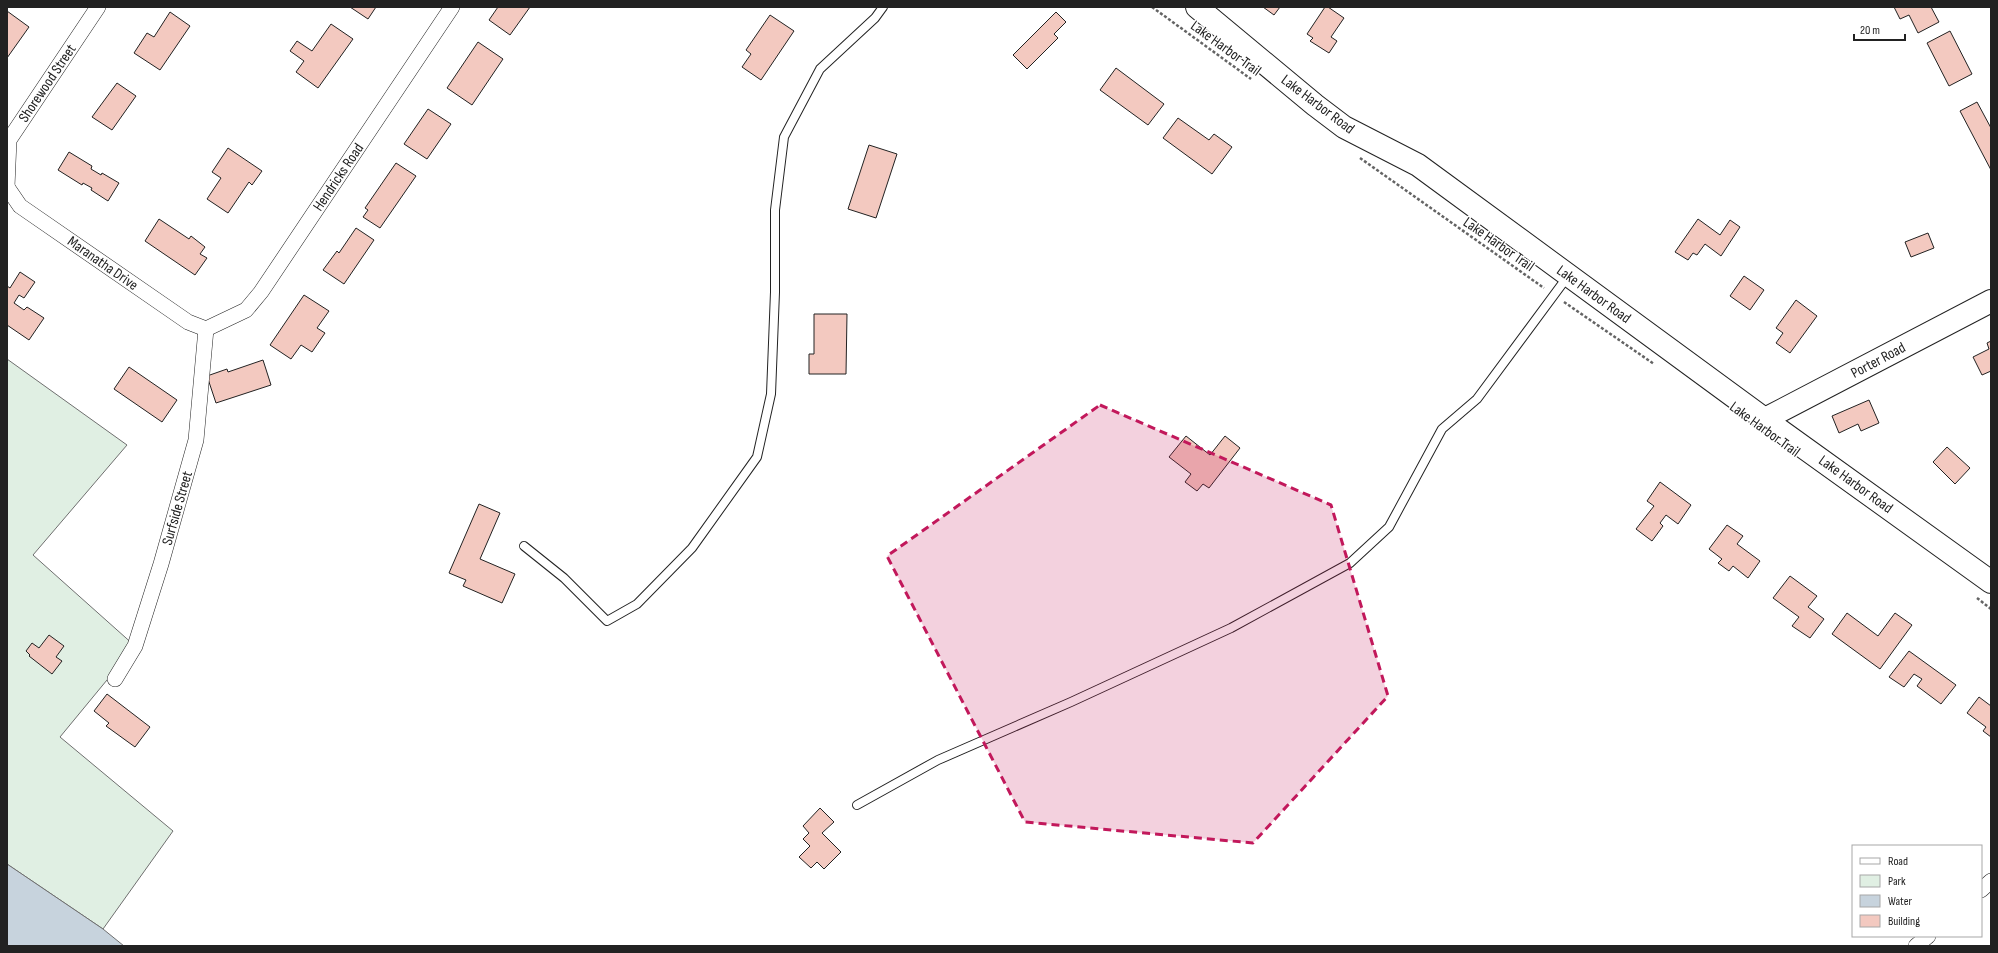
<svg xmlns="http://www.w3.org/2000/svg" width="1998" height="953" font-family="'Sofia Sans Condensed',sans-serif">
	<style>
		.green { fill: #e0efe3; stroke: #6f6f6f }
		.water { fill: #c7d3dd; stroke: #6f6f6f }
		.building { fill: #f3c9c0; stroke: #222 }
		.lines { fill: none; stroke-linecap: round; stroke-linejoin: round }
		.lane-casing { stroke: #222; stroke-width: 10 }
		.street-casing { stroke: #222; stroke-width: 16 }
		.secondary-casing { stroke: #222; stroke-width: 24 }
		.path { stroke: #646464; stroke-width: 2.5; stroke-dasharray: 3 2; stroke-linecap: butt }
		.lane { stroke: #fff; stroke-width: 8 }
		.street { stroke: #fff; stroke-width: 15 }
		.secondary { stroke: #fff; stroke-width: 22 }
		.marked { fill: #c2185b; fill-opacity: 0.2; stroke: #c2185b; stroke-width: 3; stroke-dasharray: 8 5; stroke-linejoin: round }
		.labels { text-anchor: middle; stroke-width: 3; stroke-linejoin: round; paint-order: stroke }
		.street-label { font-size: 15px; fill: #222; stroke: #fff }
	</style>
	<rect width="100%" height="100%" fill="#fff"/>
	<polygon class="green" points="7,359 127,445 33,555 135,646 60,737 173,831 103,929 7,864"/>
	<polygon class="water" points="7,864 103,929 124,946 7,946"/>
	<g class="building">
		<polygon points="350,7 376,7 368,19"/>
		<polygon points="498,7 530,7 510,35 489,20"/>
		<polygon points="1263,7 1280,7 1274,15"/>
		<polygon points="1325,7 1328,7 1344,18 1331,37 1337,41 1329,53 1310,41 1313,38 1307,34"/>
		<polygon points="1894,7 1931,7 1939,22 1918,33 1909,15 1900,19"/>
		<polygon points="7,11 29,27 7,58"/>
		<polygon points="170,12 190,26 160,70 134,53 147,33 154,37"/>
		<polygon points="1056,12 1066,22 1054,34 1058,38 1027,69 1013,55"/>
		<polygon points="770,15 794,31 761,80 742,67 751,54 746,50"/>
		<polygon points="331,24 353,39 318,88 296,72 304,61 290,51 297,41 312,51"/>
		<polygon points="1950,31 1972,74 1949,86 1927,43"/>
		<polygon points="478,42 503,59 472,105 447,88"/>
		<polygon points="1116,68 1164,104 1148,125 1100,90"/>
		<polygon points="117,83 136,96 112,130 92,117"/>
		<polygon points="1977,102 1991,128 1991,170 1960,111"/>
		<polygon points="428,109 451,124 427,159 404,144"/>
		<polygon points="1178,118 1209,140 1214,134 1232,147 1212,174 1163,138"/>
		<polygon points="869,145 897,154 876,218 848,209"/>
		<polygon points="228,148 262,171 252,185 249,182 228,213 207,199 221,178 212,172"/>
		<polygon points="69,152 92,166 91,169 101,175 102,173 119,183 108,201 91,190 92,188 83,183 82,185 58,170"/>
		<polygon points="396,163 416,176 380,228 363,217 368,210 365,208"/>
		<polygon points="159,219 189,239 191,236 205,247 200,254 207,258 195,275 145,241"/>
		<polygon points="1698,219 1720,235 1730,220 1740,227 1721,256 1705,244 1697,255 1693,253 1688,260 1675,252"/>
		<polygon points="356,228 374,240 344,284 323,270 337,251 339,253"/>
		<polygon points="1928,233 1934,248 1911,257 1905,242"/>
		<polygon points="20,272 35,282 24,298 19,295 14,303 24,310 27,307 44,318 29,340 7,325 7,286 10,288"/>
		<polygon points="1744,276 1764,290 1750,310 1730,296"/>
		<polygon points="304,295 329,311 317,328 325,333 312,352 301,345 291,359 270,345"/>
		<polygon points="1796,300 1817,316 1790,353 1776,343 1783,333 1776,328"/>
		<polygon points="814,314 847,314 846,374 809,374 809,354 814,354"/>
		<polygon points="1991,341 1991,371 1982,375 1973,357 1989,349 1987,343"/>
		<polygon points="263,360 271,385 216,403 207,376 227,369 228,372"/>
		<polygon points="129,367 177,400 162,422 114,389"/>
		<polygon points="1869,400 1879,423 1861,431 1858,424 1839,433 1832,416"/>
		<polygon points="1186,436 1210,455 1225,436 1240,448 1209,488 1203,484 1197,491 1185,482 1191,474 1169,457"/>
		<polygon points="1947,447 1970,468 1955,484 1933,462"/>
		<polygon points="1660,482 1691,505 1678,524 1666,515 1660,523 1663,526 1652,541 1636,529 1654,506 1647,501"/>
		<polygon points="479,504 500,513 480,559 515,574 502,603 463,586 466,580 449,573"/>
		<polygon points="1727,525 1743,536 1737,544 1760,561 1748,578 1733,566 1729,571 1718,563 1722,559 1709,549"/>
		<polygon points="1790,576 1817,596 1808,607 1824,619 1810,638 1792,626 1799,617 1773,598"/>
		<polygon points="1847,613 1878,636 1895,613 1912,625 1880,669 1832,634"/>
		<polygon points="49,635 64,646 56,657 62,661 52,674 29,656 30,655 26,651 32,643 39,648"/>
		<polygon points="1909,651 1956,685 1941,704 1917,686 1922,679 1914,674 1904,687 1889,677"/>
		<polygon points="107,694 150,727 135,747 106,726 109,723 94,711"/>
		<polygon points="1979,697 1991,706 1991,737 1983,731 1986,727 1967,713"/>
		<polygon points="820,808 834,822 822,833 841,852 824,869 817,862 811,868 799,857 810,846 803,839 809,833 803,826"/>
	</g>
	<g class="lines">
		<defs>
			<g id="lane">
				<polyline points="524,546 564,578 607,621 637,604 692,548 757,457 771,394 775,292 775,210 784,137 820,69 875,18 883,7"/>
				<polyline points="857,805 938,760 1071,702 1231,628 1350,563 1389,527 1442,429 1477,399 1568,276"/>
			</g>
			<g id="street">
				<polyline points="7,187 20,206 188,322 206,329"/>
				<polyline points="7,187 9,140 98,7"/>
				<polyline points="206,329 246,310 261,292 452,7"/>
				<polyline points="115,679 135,646 161,564 196,440 206,329"/>
				<polyline points="1981,890 1991,881"/>
				<polyline points="1916,946 1928,936"/>
			</g>
			<g id="secondary">
				<polyline points="1197,7 1315,105 1344,127 1418,165 1774,426 1991,582"/>
				<polyline points="1765,419 1991,301"/>
			</g>
		</defs>
		<use href="#lane" class="lane-casing"/>
		<use href="#street" class="street-casing"/>
		<use href="#secondary" class="secondary-casing"/>
		<g class="path">
			<polyline points="1152,7 1251,79"/>
			<polyline points="1360,158 1544,288"/>
			<polyline points="1564,302 1654,364"/>
			<polyline points="1977,598 1991,609"/>
		</g>
		<use href="#lane" class="lane"/>
		<use href="#street" class="street"/>
		<use href="#secondary" class="secondary"/>
	</g>
	<path class="marked" d="M1100,405l231,100 57,191 -135,147 -228,-21 -138,-266z"/>
	<g class="labels">
		<g class="street-label">
			<text transform="translate(1226 48) rotate(36)" y="5">Lake Harbor Trail</text>
			<text transform="translate(47 83) rotate(-56)" y="5">Shorewood Street</text>
			<text transform="translate(1318 104) rotate(37)" y="5">Lake Harbor Road</text>
			<text transform="translate(338 177) rotate(-56)" y="5">Hendricks Road</text>
			<text transform="translate(1499 244) rotate(35)" y="5">Lake Harbor Trail</text>
			<text transform="translate(103 263) rotate(35)" y="5">Maranatha Drive</text>
			<text transform="translate(1594 294) rotate(36)" y="5">Lake Harbor Road</text>
			<text transform="translate(1878 360) rotate(-28)" y="5">Porter Road</text>
			<text transform="translate(1765 429) rotate(36)" y="5">Lake Harbor Trail</text>
			<text transform="translate(1856 484) rotate(36)" y="5">Lake Harbor Road</text>
			<text transform="translate(177 508) rotate(-74)" y="5">Surfside Street</text>
		</g>
	</g>
	<rect width="1998" height="953" fill="none" stroke="#222222" stroke-width="16"/>
	<rect x="1852" y="845" width="130" height="92" fill="#ffffff" stroke="#a7a7a7"/>
	<rect x="1860" y="858" width="20" height="6" fill="#ffffff" stroke="#a7a7a7"/>
	<text x="1888" y="865" font-size="12" fill="#222222">Road</text>
	<rect x="1860" y="875" width="20" height="12" fill="#e0efe3" stroke="#a7a7a7"/>
	<text x="1888" y="885" font-size="12" fill="#222222">Park</text>
	<rect x="1860" y="895" width="20" height="12" fill="#c7d3dd" stroke="#a7a7a7"/>
	<text x="1888" y="905" font-size="12" fill="#222222">Water</text>
	<rect x="1860" y="915" width="20" height="12" fill="#f3c9c0" stroke="#a7a7a7"/>
	<text x="1888" y="925" font-size="12" fill="#222222">Building</text>
	<path d="M1854 34v6h51v-6" fill="none" stroke="#222222" stroke-width="2"/>
	<text x="1860" y="34" font-size="12" fill="#222222" stroke="#ffffff" stroke-width="3" paint-order="stroke">20 m</text>
</svg>
